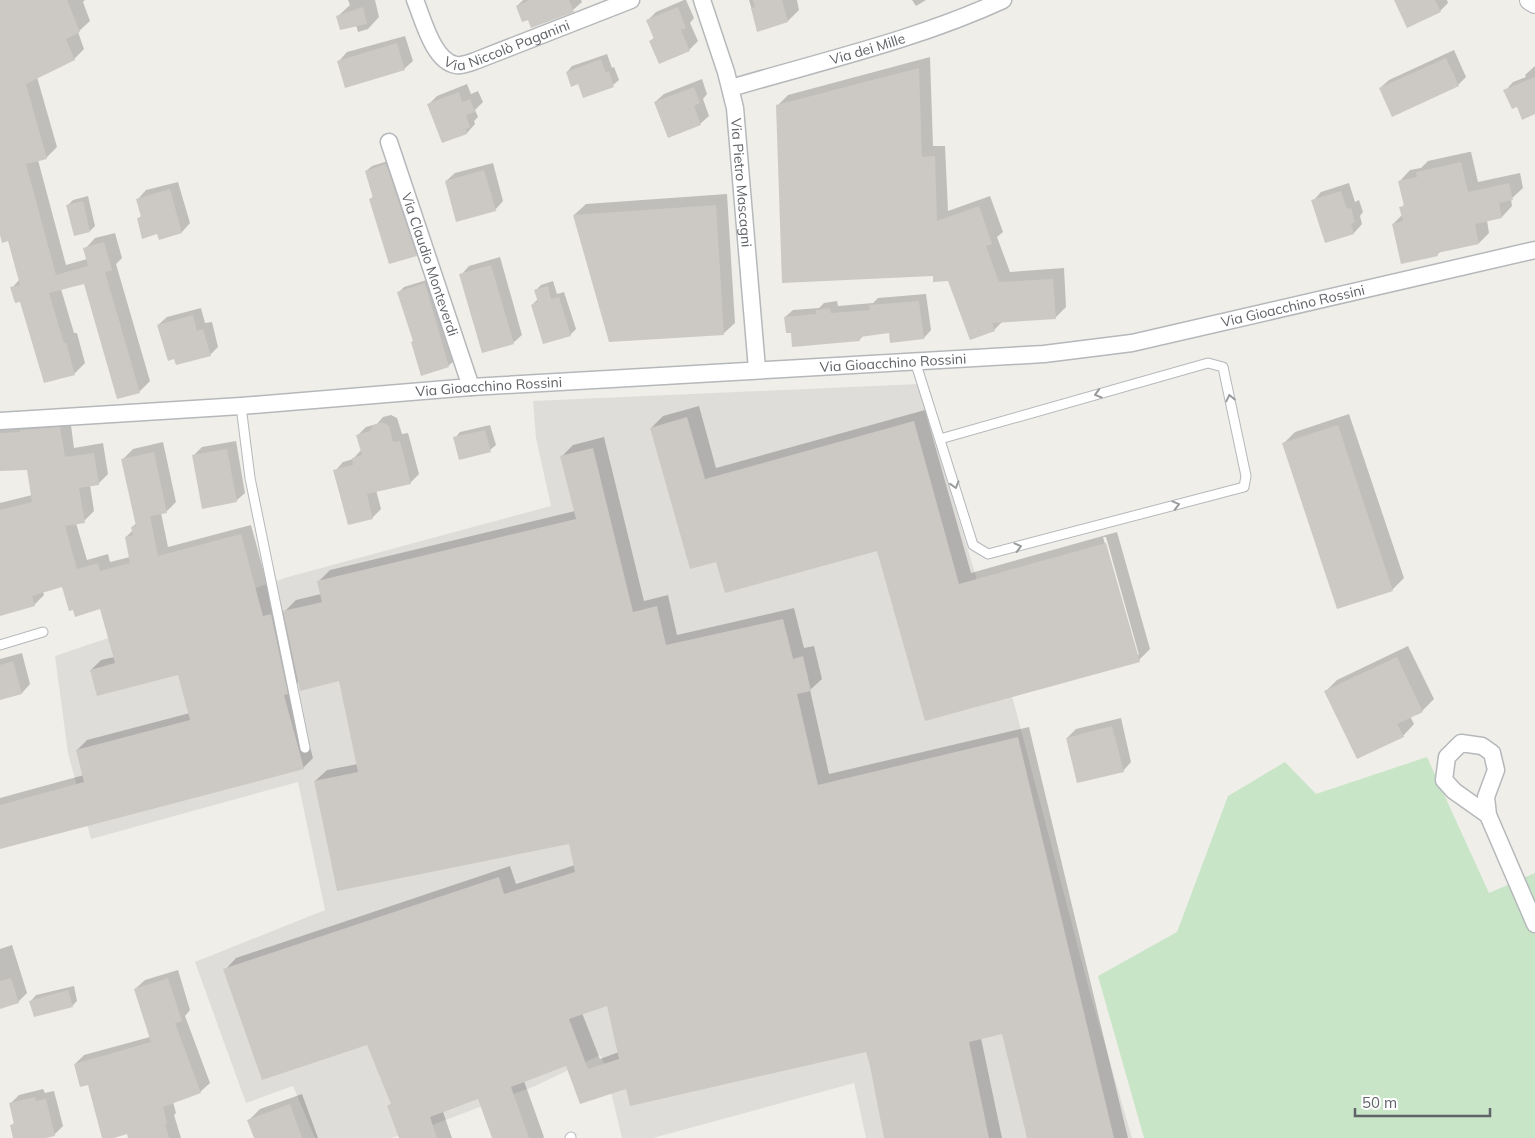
<svg xmlns="http://www.w3.org/2000/svg" width="1535" height="1138" font-family="Mulish,sans-serif">
	<style>
		.industrial { fill: #dfddda }
		.green { fill: #c9e5c8 }
		.shadow { fill: #0003; fill-rule: evenodd }
		.building { fill: #ccc9c5; fill-rule: evenodd }
		.lines { fill: none; stroke-linecap: round; stroke-linejoin: round }
		.service-casing { stroke: #b5b8bb; stroke-width: 11 }
		.minor-casing { stroke: #b5b8bb; stroke-width: 19 }
		.tertiary-casing { stroke: #b5b8bb; stroke-width: 22 }
		.service { stroke: #fff; stroke-width: 9 }
		.minor { stroke: #fff; stroke-width: 16 }
		.tertiary { stroke: #fff; stroke-width: 20 }
		.oneway { stroke: #989a9c }
		.labels { text-anchor: middle; stroke-width: 4; stroke-linejoin: round; paint-order: stroke }
		.street-label { font-size: 14px; fill: #606367; stroke: #fff }
	</style>
	<rect width="100%" height="100%" fill="#f0eee9"/>
	<polygon class="industrial" points="918,384 1014,703 1090,993 1132,1138 866,1138 854,1083 653,1138 622,1138 604,1063 600,1055 535,1086 427,1127 391,1138 315,1138 293,1086 246,1103 195,962 325,910 298,782 91,839 68,753 55,656 288,577 551,506 536,438 533,401"/>
	<polygon class="green" points="1427,757 1489,893 1535,873 1535,1138 1144,1138 1098,976 1177,932 1228,796 1285,762 1316,794"/>
	<g class="shadow">
		<polygon points="0,0 85,0 83,2 90,21 78,32 84,49 74,59 37,77 57,147 46,158 38,160 66,265 87,259 85,249 95,238 115,233 122,258 116,264 150,381 139,392 85,283 61,289 74,333 77,333 85,363 74,374 12,288 20,279 9,239 0,230"/>
		<polygon points="348,0 375,0 379,17 368,29 358,32 356,25 337,17 350,5"/>
		<polygon points="523,0 581,0 582,2 573,10 528,19 517,6"/>
		<polygon points="684,0 686,0 694,18 690,23 698,41 689,50 650,41 655,37 648,20 656,12"/>
		<polygon points="749,0 797,0 799,10 788,21 758,30"/>
		<polygon points="912,0 926,0 916,6"/>
		<polygon points="1395,0 1447,0 1448,3 1440,11"/>
		<polygon points="405,36 413,61 404,69 339,61 347,52"/>
		<polygon points="1454,50 1466,77 1458,85 1380,88 1389,80"/>
		<polygon points="607,54 612,68 614,67 619,80 613,85 579,83 567,72 572,66"/>
		<polygon points="930,57 933,146 945,146 948,211 990,196 1003,232 997,237 1010,272 1064,268 1066,307 1055,318 1003,321 994,330 949,279 934,275 777,106 788,95"/>
		<polygon points="1535,66 1535,113 1517,105 1505,91 1513,82 1526,77 1525,75"/>
		<polygon points="702,79 707,94 703,99 709,116 700,124 655,102 664,94"/>
		<polygon points="467,84 471,94 478,91 483,102 475,110 478,117 474,121 475,124 467,133 443,142 428,105 437,96"/>
		<polygon points="1469,152 1471,152 1478,182 1520,173 1523,188 1511,199 1512,206 1502,217 1487,220 1489,233 1479,243 1441,251 1437,255 1393,224 1402,215 1401,208 1405,204 1400,181 1410,170 1421,168 1428,161"/>
		<polygon points="391,160 421,249 416,255 370,199 374,196 366,171 372,166"/>
		<polygon points="493,163 503,201 495,210 446,181 455,173"/>
		<polygon points="178,182 190,223 182,232 158,233 138,219 142,215 138,199 146,190"/>
		<polygon points="1349,183 1355,202 1359,200 1363,212 1360,216 1362,224 1354,233 1326,242 1313,201 1321,192"/>
		<polygon points="727,194 735,323 723,334 574,215 586,204"/>
		<polygon points="88,196 95,226 90,231 68,205 73,200"/>
		<polygon points="500,257 522,335 513,343 461,275 469,266"/>
		<polygon points="430,279 454,361 448,366 414,341 398,293 404,287"/>
		<polygon points="553,281 557,294 564,292 576,329 570,335 532,305 538,299 535,291 541,285"/>
		<polygon points="926,294 931,330 924,338 890,332 864,335 859,340 792,331 785,317 793,310 819,308 824,303 837,301 838,306 873,303 878,298"/>
		<polygon points="201,308 205,323 212,322 218,347 210,355 158,325 167,317"/>
		<path d="M699,406l17,62 209,-58 46,163 146,-41 33,117 -11,11 -213,60 -48,-171 -161,11 -66,-132 12,-12zM1103,537h3l33,118h-3z"/>
		<polygon points="1349,414 1404,578 1392,590 1283,444 1295,432"/>
		<polygon points="391,415 397,418 402,434 408,433 419,474 410,483 376,490 381,509 372,518 335,471 343,462 353,459 362,449 358,435 366,427 377,424 383,417"/>
		<path d="M70,418l4,30 29,-5 5,31 -10,10 -8,1 4,26 -10,10 -8,2 11,37 21,-6 2,8 20,-5 -4,-20 7,-7 -1,-3 5,-4 -14,-64 10,-10 30,-7 13,60 -10,10 -5,1 7,34 83,-22 22,81 8,-2 2,9 13,-13 25,-6 -3,-12 12,-12 245,-59 -13,-55 11,-11 31,-8 40,164 24,-6 9,40 117,-27 10,40 10,-2 8,33 -12,11 19,84 200,-47 99,411h-100l-25,-105 -22,5 21,100h-116l-19,-88 -240,37 -60,-22 -43,16 20,56 -1,1h-50l-14,-41 -36,15 9,26h-52l-12,-32 4,-3 -24,-60 -143,-73 11,-12 274,-92 6,18 59,-19 -5,-23 -255,-61 12,-11 31,-6 -18,-84 -41,1 -5,5 19,72 -10,10 -303,80v-50l84,-23 -7,-25 10,-10 103,-27 -11,-40 -88,-3 10,-10 13,-3 -13,-49 -38,-23 -20,7 1,3 -10,10 -34,9v-111l32,-8 -4,-27 -28,2v-46zM608,1004l11,48 -19,7 -18,-46z"/>
		<polygon points="490,425 496,445 490,450 455,438 460,432"/>
		<polygon points="236,441 245,493 236,501 193,456 202,447"/>
		<polygon points="1408,646 1434,699 1422,711 1410,716 1414,724 1403,736 1326,691 1337,680"/>
		<polygon points="22,653 30,684 22,693 0,699 0,659"/>
		<polygon points="1121,718 1131,762 1123,771 1067,738 1076,729"/>
		<polygon points="12,945 27,993 18,1002 0,1008 0,949"/>
		<polygon points="178,970 190,1010 185,1016 210,1083 200,1092 173,1102 176,1113 174,1115 181,1138 130,1138 128,1133 104,1138 89,1083 75,1064 84,1055 150,1037 135,989 145,980"/>
		<polygon points="74,986 77,1001 72,1006 31,1001 36,995"/>
		<polygon points="43,1089 45,1093 54,1091 63,1126 55,1134 41,1138 14,1138 11,1126 15,1122 10,1104 19,1095"/>
		<polygon points="302,1094 318,1138 255,1138 249,1120 260,1109"/>
	</g>
	<g class="building">
		<polygon points="0,0 67,0 80,32 66,39 75,60 26,84 47,159 26,164 56,275 88,266 83,248 104,242 112,270 105,272 140,393 117,399 84,284 49,293 64,343 66,342 75,375 44,383 20,302 15,303 10,287 20,285 8,241 2,243 0,235"/>
		<polygon points="530,0 569,0 574,12 531,28 528,20 522,22 516,6"/>
		<polygon points="753,0 782,0 788,22 757,32 751,8 755,7"/>
		<polygon points="1394,0 1435,0 1441,12 1407,28"/>
		<polygon points="363,7 367,24 340,30 336,16"/>
		<polygon points="678,7 686,28 681,30 690,51 659,64 649,41 654,39 646,20"/>
		<polygon points="397,43 405,70 345,88 337,61"/>
		<polygon points="1446,58 1459,86 1392,117 1379,88"/>
		<polygon points="601,59 606,73 609,71 614,87 583,98 578,84 571,87 566,72"/>
		<polygon points="919,68 922,157 935,156 937,221 979,206 992,244 986,246 999,282 1053,279 1056,319 992,323 995,331 970,340 948,281 933,282 933,276 782,283 776,105"/>
		<polygon points="1535,77 1535,114 1522,120 1517,107 1512,109 1503,90"/>
		<polygon points="694,87 700,103 694,106 701,125 668,138 654,102"/>
		<polygon points="459,92 462,102 470,99 475,112 466,115 470,127 466,129 467,134 442,143 427,104"/>
		<polygon points="1461,162 1468,192 1509,183 1513,200 1499,203 1502,218 1475,224 1479,244 1437,253 1438,256 1401,264 1392,224 1403,221 1399,207 1404,206 1398,181 1417,177 1416,172"/>
		<polygon points="386,164 417,256 389,264 369,199 373,198 365,171"/>
		<polygon points="484,170 496,211 456,222 445,181"/>
		<polygon points="170,189 182,233 159,240 157,234 142,239 137,218 141,217 136,199"/>
		<polygon points="1341,191 1347,209 1351,208 1355,222 1351,224 1354,234 1325,243 1311,200"/>
		<polygon points="83,201 90,232 74,236 66,205"/>
		<polygon points="716,205 724,335 609,342 573,215"/>
		<polygon points="491,265 514,344 482,353 459,274"/>
		<polygon points="425,283 449,367 421,376 411,342 413,341 397,292"/>
		<polygon points="548,286 551,299 559,297 571,336 543,344 531,305 538,302 534,290"/>
		<polygon points="919,301 924,339 890,343 889,333 860,337 860,341 792,347 791,333 786,333 784,317 816,314 816,310 830,308 831,313 870,310 869,305"/>
		<polygon points="193,315 197,331 203,329 211,356 176,365 174,359 168,361 157,325"/>
		<polygon points="687,417 705,479 914,421 959,584 1106,543 1140,662 925,721 877,551 725,593 716,562 690,569 650,428"/>
		<polygon points="382,422 389,426 393,442 400,441 411,484 367,494 373,519 348,525 333,470 353,465 352,458 362,455 356,435 370,431 373,425"/>
		<polygon points="1338,425 1393,591 1337,609 1282,443"/>
		<polygon points="60,427 65,457 94,453 99,485 79,488 85,523 65,526 77,569 98,563 100,571 130,563 125,537 133,535 131,527 136,526 121,459 154,452 167,513 150,516 158,556 241,534 263,616 271,614 288,694 284,695 304,769 0,849 0,805 84,782 76,750 190,720 178,675 97,696 90,670 115,663 100,609 75,617 73,610 69,611 62,587 32,596 35,606 0,616 0,510 32,502 27,470 0,471 0,433 20,432 20,430"/>
		<polygon points="485,430 491,452 459,460 453,437"/>
		<path d="M593,448l40,164 24,-6 9,39 117,-26 10,40 10,-3 8,35 -14,3 21,91 200,-48 96,401h-87l-25,-104 -33,8 20,96h-105l-14,-72 -4,-14 -236,54 -4,-17 -46,15 -14,-38 -55,21 18,51h-37l-14,-39 -48,18 7,21h-38l-12,-32 4,-2 -24,-59 -105,35 -39,-111 276,-92 5,17 71,-22 -6,-28 -232,47 -23,-110 44,-9 -19,-91 -39,10 -17,-80 39,-9 -5,-21 259,-62 -16,-63zM607,1006l12,53 -31,10 -19,-50z"/>
		<polygon points="227,449 237,502 202,509 192,455"/>
		<polygon points="1397,657 1423,712 1397,724 1404,737 1357,759 1324,691"/>
		<polygon points="13,661 22,694 0,700 0,665"/>
		<polygon points="1112,726 1124,772 1077,783 1066,738"/>
		<polygon points="11,978 19,1003 0,1009 0,981"/>
		<polygon points="168,978 182,1021 175,1023 201,1093 163,1107 167,1123 165,1124 169,1138 128,1138 127,1134 114,1138 102,1138 88,1085 80,1087 74,1064 151,1042 134,989"/>
		<polygon points="68,990 73,1007 34,1017 29,1001"/>
		<polygon points="35,1097 36,1101 46,1099 55,1136 46,1138 13,1138 10,1125 14,1124 9,1103"/>
		<polygon points="290,1104 302,1138 254,1138 247,1120"/>
	</g>
	<g class="lines">
		<defs>
			<g id="service">
				<polyline points="915,361 973,545 988,554 1244,487 1246,476 1223,367 1208,363 940,439"/>
				<polyline points="241,406 250,478 305,748"/>
				<polyline points="0,645 43,632"/>
				<polyline points="570,1138 571,1137"/>
			</g>
			<g id="minor">
				<path id="s1" d="M415,0c8,19 18,61 41,65 6,1 13,-2 19,-4l156,-61"/>
				<path id="s2" d="M702,0l24,72 9,36 22,261"/>
				<path id="s3" d="M731,88c91,-27 185,-48 272,-88"/>
				<path id="s4" d="M389,142l82,245"/>
				<path id="s5" d="M0,421l241,-15 230,-19 573,-33 88,-11 403,-93"/>
				<polyline points="1488,815 1454,791 1444,780 1447,757 1461,743 1482,746 1492,753 1496,770 1486,797 1488,815 1535,924"/>
			</g>
			<polyline id="tertiary" points="1530,0 1535,3"/>
		</defs>
		<use href="#service" class="service-casing"/>
		<use href="#minor" class="minor-casing"/>
		<use href="#tertiary" class="tertiary-casing"/>
		<use href="#service" class="service"/>
		<use href="#minor" class="minor"/>
		<use href="#tertiary" class="tertiary"/>
	</g>
	<defs><path id="oneway-chevron" d="M-2-3.5L2.5 0L-2 3.5" fill="none" stroke-width="1.6" stroke-linecap="round" stroke-linejoin="round" transform="scale(1.25)"/></defs>
	<g class="oneway">
		<use href="#oneway-chevron" transform="translate(1098 394) rotate(164)"/>
		<use href="#oneway-chevron" transform="translate(1230 398) rotate(-102)"/>
		<use href="#oneway-chevron" transform="translate(955 485) rotate(73)"/>
		<use href="#oneway-chevron" transform="translate(1176 505) rotate(-15)"/>
		<use href="#oneway-chevron" transform="translate(1018 547) rotate(-15)"/>
	</g>
	<g class="labels">
		<g class="street-label">
			<text dy="5" stroke="none"><textPath href="#s1" startOffset="134">Via Niccolò Paganini</textPath></text>
			<text dy="5" stroke="none"><textPath href="#s3" startOffset="142">Via dei Mille</textPath></text>
			<text dy="5" stroke="none"><textPath href="#s2" startOffset="188">Via Pietro Mascagni</textPath></text>
			<text dy="5" stroke="none"><textPath href="#s4" startOffset="129">Via Claudio Monteverdi</textPath></text>
			<text dy="5" stroke="none"><textPath href="#s5" startOffset="1300">Via Gioacchino Rossini</textPath></text>
			<text dy="5" stroke="none"><textPath href="#s5" startOffset="895">Via Gioacchino Rossini</textPath></text>
			<text dy="5" stroke="none"><textPath href="#s5" startOffset="490">Via Gioacchino Rossini</textPath></text>
		</g>
	</g>
	<path d="M1355 1108v8h135v-8" fill="none" stroke="#606367" stroke-width="2.5"/>
	<text x="1362" y="1108" font-size="15" fill="#606367" stroke="#ffffff" stroke-width="4" paint-order="stroke">50 m</text>
</svg>
